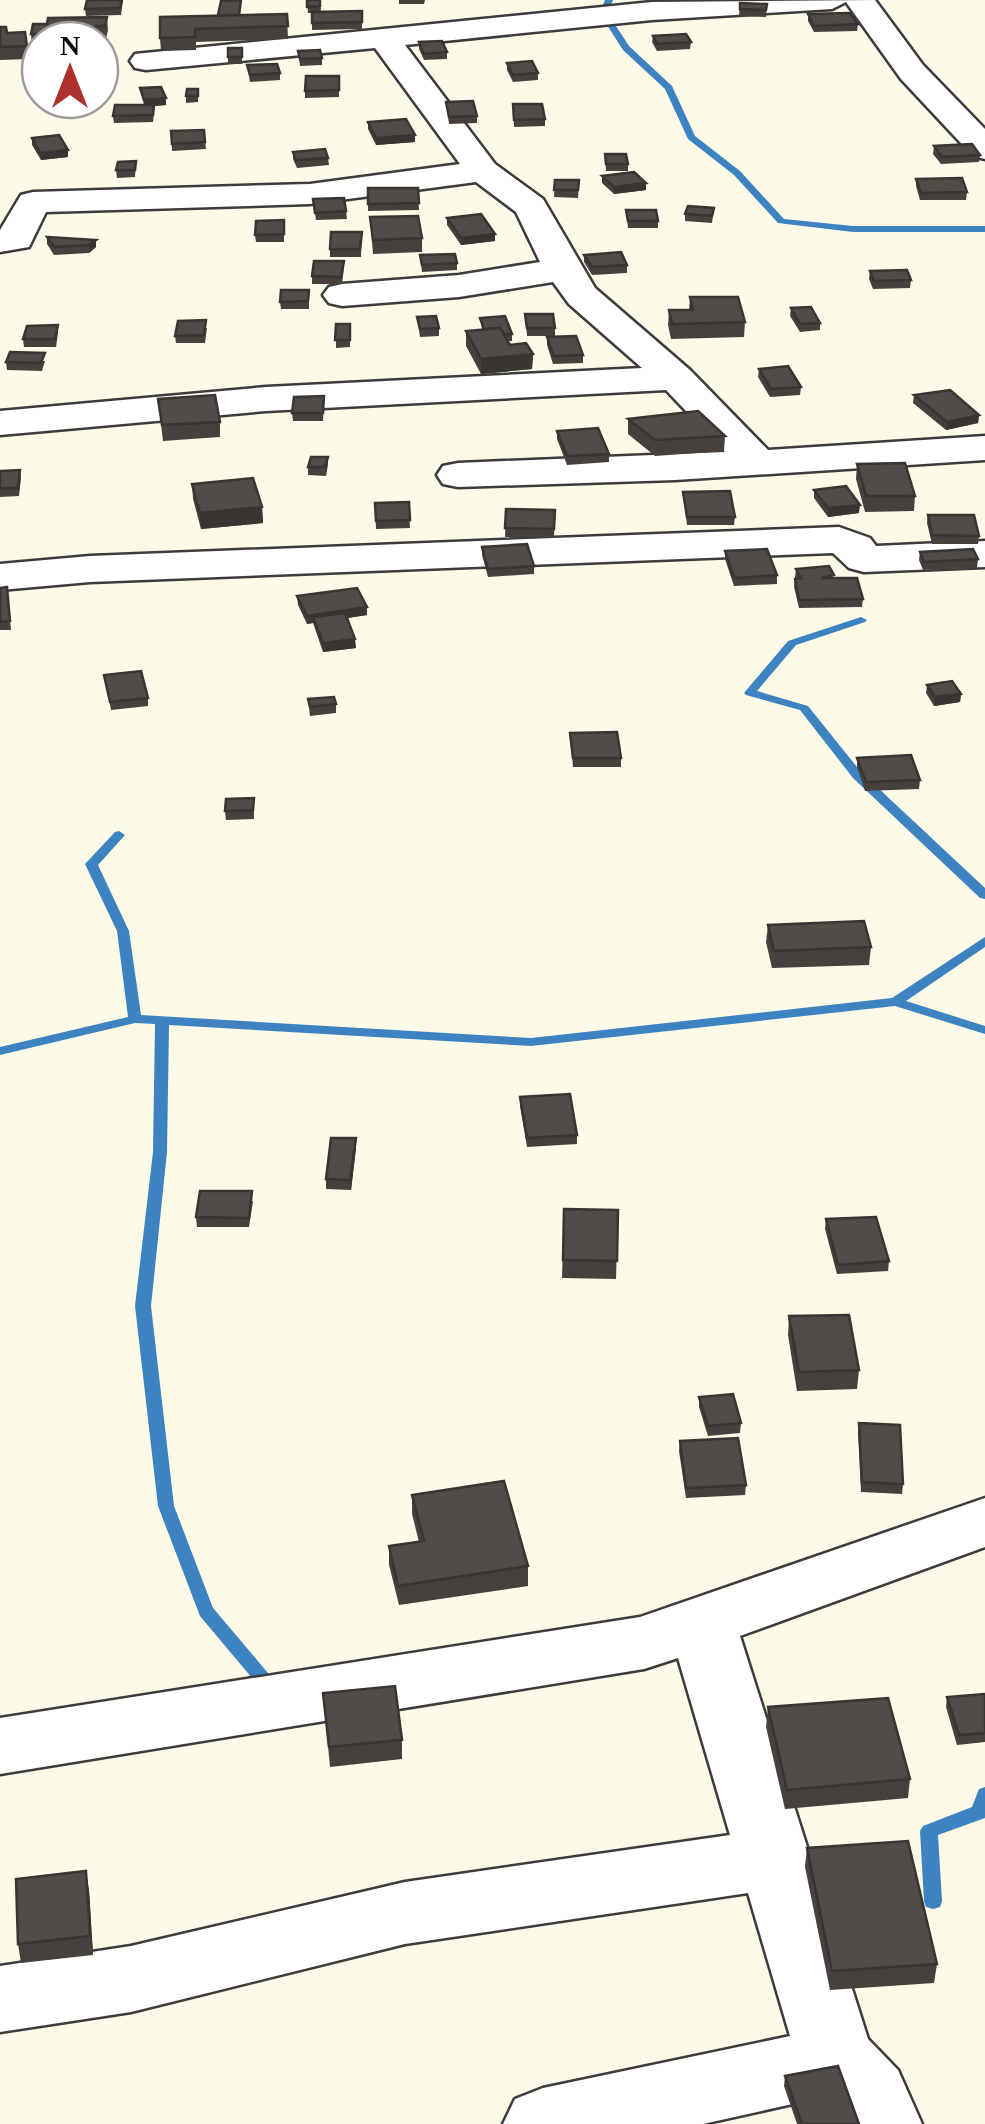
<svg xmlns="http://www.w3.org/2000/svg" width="985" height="2124" font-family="Georgia,serif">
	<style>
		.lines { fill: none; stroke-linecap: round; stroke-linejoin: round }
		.stream { fill: #3e83c1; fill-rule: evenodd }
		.minor-casing { stroke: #3c3c3c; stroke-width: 5 }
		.minor { fill: #fff; fill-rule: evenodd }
		.wall { fill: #46413d }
		.shaded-wall { fill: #393532 }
		.building { fill: #514c47; stroke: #393532; stroke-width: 2.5 }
	</style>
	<rect width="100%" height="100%" fill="#fdfbe8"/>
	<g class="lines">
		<g class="stream">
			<polygon points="605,0 613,0 609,10 605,12 601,10"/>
			<polygon points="606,20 612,20 629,46 672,86 695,136 740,171 784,219 853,226 985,226 985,232 853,232 778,223 734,175 688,139 665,89 623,50 605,22"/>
			<polygon points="861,617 867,620 865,622 796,645 757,691 808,706 861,772 985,888 985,899 980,898 853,778 800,710 746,695 744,693 788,641"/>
			<polygon points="119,831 125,835 98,865 129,931 141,1015 531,1038 892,998 985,937 985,947 906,1001 985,1026 985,1034 895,1006 531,1046 169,1025 167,1152 151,1306 174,1506 213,1608 279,1686 282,1691 279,1696 273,1698 267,1696 200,1616 158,1506 135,1306 153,1152 155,1024 135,1023 0,1055 0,1047 128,1017 117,931 85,864 115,832"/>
			<polygon points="985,1787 985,1818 938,1835 942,1901 940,1907 933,1909 926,1907 924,1901 920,1831 923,1826 972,1807 979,1789"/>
		</g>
		<defs>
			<g id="minor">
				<polygon points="875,0 923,65 985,129 985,159 973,156 901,79 846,2 832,9 652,20 405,45 495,164 543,199 595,288 690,370 768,450 985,436 985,460 675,480 458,487 443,484 437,475 443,466 458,463 725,452 666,390 266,411 0,435 0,411 266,387 642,368 569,304 553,282 459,297 342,306 329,303 323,295 329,287 342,284 459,275 540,262 516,212 476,182 310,204 46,212 29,247 0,252 0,230 21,195 33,192 310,184 460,164 375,48 146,70 135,68 130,61 135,54 652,2"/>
				<polygon points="839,527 870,538 876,546 985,541 985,567 864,572 849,568 833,553 90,582 0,590 0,564 90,556"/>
				<polygon points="985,1498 985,1547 740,1636 868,2039 898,2070 922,2124 842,2124 824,2097 703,2124 503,2124 515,2099 543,2088 790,2036 748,1893 405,1944 131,2012 0,2032 0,1966 131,1946 405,1882 730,1835 678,1658 644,1669 0,1774 0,1718 640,1617"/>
			</g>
		</defs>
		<use href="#minor" class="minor-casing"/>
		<use href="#minor" class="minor"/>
	</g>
	<g class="wall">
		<polygon points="123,0 121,15 86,16 85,9"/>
		<polygon points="241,0 240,15 287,14 288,39 196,42 196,50 161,51 160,38 218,16"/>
		<polygon points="307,0 320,0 321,11 362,11 362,29 312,30 312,13 308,13"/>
		<polygon points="399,0 425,0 424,4 399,4"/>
		<polygon points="740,3 767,4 766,17 739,16"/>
		<polygon points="808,14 858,24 857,31 814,32 808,21"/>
		<polygon points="107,17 108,30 106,39 40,40 40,47 32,47 31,34 47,24"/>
		<polygon points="0,27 27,46 29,59 0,60"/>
		<polygon points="653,36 691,42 690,49 657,51 652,42"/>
		<polygon points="419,42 447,52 447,59 424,60 419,49"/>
		<rect x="228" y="48" width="14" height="16"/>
		<polygon points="298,51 322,58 322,65 300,66"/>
		<polygon points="507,63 538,73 538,80 513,82 507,70"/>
		<polygon points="247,65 280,73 280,80 250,82"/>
		<polygon points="339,76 339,97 305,98 305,91"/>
		<polygon points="140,88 166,105 154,106 153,122 114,123 113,116 144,105"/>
		<polygon points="198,89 198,102 186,103 186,96"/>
		<polygon points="446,102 477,116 477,123 449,124"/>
		<polygon points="513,104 545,119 545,126 514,127"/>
		<polygon points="368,122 415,142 376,145 368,129"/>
		<polygon points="204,130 206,149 172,151 171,131"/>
		<polygon points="32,138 68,157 41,160 32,145"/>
		<polygon points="934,146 980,155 979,162 941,164 933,154"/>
		<polygon points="293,152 328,158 329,165 297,168 293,159"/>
		<polygon points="605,154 628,164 628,171 606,171"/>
		<polygon points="136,161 135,177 117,178 116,170"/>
		<polygon points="602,176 646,190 614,194 602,183"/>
		<polygon points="916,179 967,192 966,200 920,200 916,186"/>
		<polygon points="555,180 579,180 578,198 554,197"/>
		<polygon points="368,188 418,188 419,210 368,211"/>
		<polygon points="313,199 346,211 347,219 316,220"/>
		<polygon points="714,208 712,223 685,221 685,214"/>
		<polygon points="626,210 658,221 658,228 628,228"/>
		<polygon points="370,217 422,238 422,252 373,254"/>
		<polygon points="447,218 495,241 461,245 447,225"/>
		<polygon points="284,220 284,242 256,242 255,235"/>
		<polygon points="362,232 361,257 330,257 330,249"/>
		<polygon points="47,237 96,247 89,253 54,255 47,244"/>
		<polygon points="420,255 457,263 457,270 422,272"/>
		<polygon points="584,255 627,265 627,273 592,275 584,262"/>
		<polygon points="344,268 342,284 312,284 312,276"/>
		<polygon points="870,271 911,280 910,288 873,289 869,279"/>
		<polygon points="309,290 309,309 281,309 280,302"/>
		<polygon points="690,297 745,322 744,337 671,339 668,325 669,310 689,310"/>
		<polygon points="791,308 820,323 820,330 800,332 790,316"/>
		<polygon points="525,314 555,328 555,336 527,336"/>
		<polygon points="417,317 439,328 439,336 420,337"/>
		<polygon points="480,318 512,334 512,341 508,341 510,345 533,354 532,369 481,374 466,346 466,331 482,329"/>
		<polygon points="336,324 350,324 350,347 336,348"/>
		<polygon points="58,325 58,333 56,347 24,347 23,339"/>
		<polygon points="207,328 205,343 176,343 175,336"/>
		<polygon points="547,337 583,355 583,363 553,364 547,345"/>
		<polygon points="45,361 42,371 7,370 6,362"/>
		<polygon points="759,369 801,387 800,395 770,397 758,377"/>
		<polygon points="914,395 979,415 978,423 946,430 913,403"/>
		<polygon points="324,396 323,421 293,421 292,413"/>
		<polygon points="158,399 220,422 220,437 163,441"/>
		<polygon points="628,419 725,436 724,451 655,456 628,434"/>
		<polygon points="557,431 609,454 609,462 567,465 557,439"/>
		<polygon points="328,457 328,465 326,476 308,475 308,467"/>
		<polygon points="857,464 915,496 914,511 865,512 856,479"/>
		<polygon points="20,470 21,478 19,496 0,497 0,471"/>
		<polygon points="192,484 262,507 263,523 201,529 193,499"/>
		<polygon points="814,490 859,513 828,517 814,498"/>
		<polygon points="683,492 735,517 734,525 687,525"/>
		<polygon points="409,502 410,528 376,529 375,503"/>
		<polygon points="506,509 555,510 554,538 505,537"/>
		<polygon points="928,515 979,536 978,544 932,544 927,523"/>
		<polygon points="482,547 534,566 534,574 488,577 482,555"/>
		<polygon points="725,551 777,575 777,584 734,586 725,559"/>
		<polygon points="920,552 978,559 977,568 923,570 919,560"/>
		<polygon points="796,569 834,578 863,599 862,607 799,608 794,587"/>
		<polygon points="7,587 11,630 0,630 0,588"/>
		<polygon points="297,596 367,607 367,615 347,618 356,648 323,652 313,623 307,624 298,605"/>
		<polygon points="104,675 148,698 148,706 111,710"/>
		<polygon points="927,685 961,694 960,702 934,706 926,693"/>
		<polygon points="308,699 336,704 336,713 310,716"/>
		<polygon points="570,733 621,758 621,767 573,767"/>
		<polygon points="857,758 920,780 919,789 865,791 857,767"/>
		<polygon points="254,798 254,819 226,820 225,811"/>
		<polygon points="768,925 871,947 869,965 772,968 766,942"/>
		<polygon points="520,1097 577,1135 577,1144 527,1147 520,1106"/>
		<polygon points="356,1148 351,1190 326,1189 326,1179"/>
		<polygon points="253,1201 249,1227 197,1227 196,1217"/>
		<polygon points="564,1209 618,1210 616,1279 562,1278"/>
		<polygon points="826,1219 889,1261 888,1271 837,1274 825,1229"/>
		<polygon points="789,1316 859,1370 857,1389 797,1391 788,1335"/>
		<polygon points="699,1397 741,1423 740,1433 708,1436 699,1407"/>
		<polygon points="859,1423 903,1484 902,1494 861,1492 858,1433"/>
		<polygon points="680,1441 746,1485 745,1495 686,1498 679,1451"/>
		<polygon points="412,1495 528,1566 528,1586 399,1605 389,1565 389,1546 419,1542 412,1514"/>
		<polygon points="323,1693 402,1740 402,1759 330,1767"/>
		<polygon points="985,1694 985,1742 957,1745 946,1707 947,1697"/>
		<polygon points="768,1707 910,1779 908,1798 785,1809 766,1727"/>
		<polygon points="807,1848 937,1964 934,1983 830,1990 805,1867"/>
		<polygon points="89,1890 93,1955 21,1963 18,1944"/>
		<polygon points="785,2076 859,2124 797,2124 784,2086"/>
	</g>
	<g class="shaded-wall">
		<polygon points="166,98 166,105 154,106 153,122 153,115 144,107 144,100"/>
		<polygon points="415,135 415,142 376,145 376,138"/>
		<polygon points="68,150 68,157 41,160 40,153"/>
		<polygon points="646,183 646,190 614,194 614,187"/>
		<polygon points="495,234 495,241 461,245 461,238"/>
		<polygon points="96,240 96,247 89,253 89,245"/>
		<polygon points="533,354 532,369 481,374 481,359"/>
		<polygon points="979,415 978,423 946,430 947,422"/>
		<polygon points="860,505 859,513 828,517 828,508"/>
		<polygon points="262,507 263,523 201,529 200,513"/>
		<polygon points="367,607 367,615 315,623 313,617 313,623 307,624 307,616"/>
		<polygon points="355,639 356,648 323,652 323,643"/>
		<polygon points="961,694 960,702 934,706 935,697"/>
		<polygon points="356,1138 356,1148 351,1190 350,1180"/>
		<polygon points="86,1871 89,1890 93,1955 90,1936"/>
	</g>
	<g class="building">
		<polygon points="87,0 122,0 120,8 85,9"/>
		<polygon points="241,0 239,15 218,15 221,1"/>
		<polygon points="307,0 320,0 320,6 307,7"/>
		<polygon points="740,3 767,4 766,10 740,9"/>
		<polygon points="362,11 362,22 312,23 312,12"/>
		<polygon points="850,13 858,24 814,26 808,14"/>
		<polygon points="287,14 288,26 195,29 195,37 160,38 160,17"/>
		<polygon points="107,17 105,26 96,26 94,34 31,34 33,24 47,24 48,18"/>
		<polygon points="0,27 6,27 7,33 25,32 27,46 0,47"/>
		<polygon points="686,34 691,42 657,44 653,36"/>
		<polygon points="442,41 447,52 424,54 419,42"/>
		<rect x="228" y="48" width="14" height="9"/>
		<polygon points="320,50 322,58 300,59 298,51"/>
		<polygon points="532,61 538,73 513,75 507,63"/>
		<polygon points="277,64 280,73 250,75 247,65"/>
		<polygon points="306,76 339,76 339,90 305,91"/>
		<polygon points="161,87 166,98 144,100 140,88"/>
		<polygon points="187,89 198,89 198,96 186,96"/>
		<polygon points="473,101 477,116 449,117 446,102"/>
		<polygon points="513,104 542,104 545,119 514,120"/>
		<polygon points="115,105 154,105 153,115 113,116"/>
		<polygon points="406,119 415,135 376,138 368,122"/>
		<polygon points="204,130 205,142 172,144 171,131"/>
		<polygon points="59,135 68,150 40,153 32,138"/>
		<polygon points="972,144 980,155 942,157 934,146"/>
		<polygon points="325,149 328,158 296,160 293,152"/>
		<polygon points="605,154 626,154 628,164 606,164"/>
		<polygon points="136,161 135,170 116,170 118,162"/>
		<polygon points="634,172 646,183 614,187 602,176"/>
		<polygon points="962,178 967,192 921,193 916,179"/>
		<polygon points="555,180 579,180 578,190 554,190"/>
		<polygon points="368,188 418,188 419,203 368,204"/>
		<polygon points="344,198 346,211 315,213 313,199"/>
		<polygon points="688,206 714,208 712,216 685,214"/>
		<polygon points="626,210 656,210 658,221 628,221"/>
		<polygon points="481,214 495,234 461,238 447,218"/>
		<polygon points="418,216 422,238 373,240 370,217"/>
		<polygon points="284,220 284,234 255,235 256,221"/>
		<polygon points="331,232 362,232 360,249 330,249"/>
		<polygon points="47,237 96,240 89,245 54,247"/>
		<polygon points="621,252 627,265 592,267 584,255"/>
		<polygon points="455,254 457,263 422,265 420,255"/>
		<polygon points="314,261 344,261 341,277 312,276"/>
		<polygon points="907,270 911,280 874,281 870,271"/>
		<polygon points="281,290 309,290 308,301 280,302"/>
		<polygon points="690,297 738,297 745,322 672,324 669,310 693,310"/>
		<polygon points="811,307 820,323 800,324 791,308"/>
		<polygon points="525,314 553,314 555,328 527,328"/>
		<polygon points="436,316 439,328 420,329 417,317"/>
		<polygon points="505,316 512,334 504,334 500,328 484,329 480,318"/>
		<polygon points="206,320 204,335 175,336 178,321"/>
		<polygon points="336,324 350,324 350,340 335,340"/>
		<polygon points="58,325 55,339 23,339 27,326"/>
		<polygon points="500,328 510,345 526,343 533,354 481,359 466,331"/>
		<polygon points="576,336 583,355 554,356 547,337"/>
		<polygon points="10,352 45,353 41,363 6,362"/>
		<polygon points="788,366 801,387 771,389 759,369"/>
		<polygon points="950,390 979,415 947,422 914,395"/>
		<polygon points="215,395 220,422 162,425 158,399"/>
		<polygon points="324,396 323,413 292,413 294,397"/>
		<polygon points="698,411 725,436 655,440 628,419"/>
		<polygon points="598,428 609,454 567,456 557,431"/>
		<polygon points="311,457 328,457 325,467 308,467"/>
		<polygon points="905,463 915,496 866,496 857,464"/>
		<polygon points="20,470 18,488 0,488 0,471"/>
		<polygon points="253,478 262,507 200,513 192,484"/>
		<polygon points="846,486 860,505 828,508 814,490"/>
		<polygon points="730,491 735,517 687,517 683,492"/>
		<polygon points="409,502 410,520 376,521 375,503"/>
		<polygon points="506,509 555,510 554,529 505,528"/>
		<polygon points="928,515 974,515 979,536 932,535"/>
		<polygon points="527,544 534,566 488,569 482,547"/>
		<polygon points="767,549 777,575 734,578 725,551"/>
		<polygon points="973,549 978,559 924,562 920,552"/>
		<polygon points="829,566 834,575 821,578 857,578 863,599 799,600 795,579 801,578 796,569"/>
		<polygon points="7,587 10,621 0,622 0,588"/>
		<polygon points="357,588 367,607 307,616 297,596"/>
		<polygon points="345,613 355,639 323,643 313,617"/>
		<polygon points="141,671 148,698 110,702 104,675"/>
		<polygon points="952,681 961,694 935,697 927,685"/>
		<polygon points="334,697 336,704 310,707 308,699"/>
		<polygon points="617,732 621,758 573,758 570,733"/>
		<polygon points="911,755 920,780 866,782 857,758"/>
		<polygon points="254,798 253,810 225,811 226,799"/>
		<polygon points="864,921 871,947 774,951 768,925"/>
		<polygon points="570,1094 577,1135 527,1138 520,1097"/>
		<polygon points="331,1138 356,1138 350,1180 326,1179"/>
		<polygon points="200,1191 252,1191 249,1218 196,1217"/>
		<polygon points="564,1209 618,1210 617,1261 563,1260"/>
		<polygon points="876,1217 889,1261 838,1265 826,1219"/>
		<polygon points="849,1315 859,1370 799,1372 789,1316"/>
		<polygon points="733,1394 741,1423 708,1426 699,1397"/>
		<polygon points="859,1423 900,1425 903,1484 862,1482"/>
		<polygon points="738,1438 746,1485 686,1488 680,1441"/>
		<polygon points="504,1481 528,1566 398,1586 389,1546 424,1541 412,1495"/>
		<polygon points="395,1686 402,1740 329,1747 323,1693"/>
		<polygon points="985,1694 985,1733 959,1735 947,1697"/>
		<polygon points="888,1698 910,1779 787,1790 768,1707"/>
		<polygon points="908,1841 937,1964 832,1971 807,1848"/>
		<polygon points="86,1871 90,1936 18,1944 16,1879"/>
		<polygon points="838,2066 859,2124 802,2124 785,2076"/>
	</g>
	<g transform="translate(70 70)"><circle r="48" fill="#ffffff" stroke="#9d9d9d" stroke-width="2.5"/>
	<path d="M0-8L18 38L0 25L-18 38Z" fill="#ad322e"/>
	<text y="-15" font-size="28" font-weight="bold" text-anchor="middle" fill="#090909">N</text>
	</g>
</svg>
